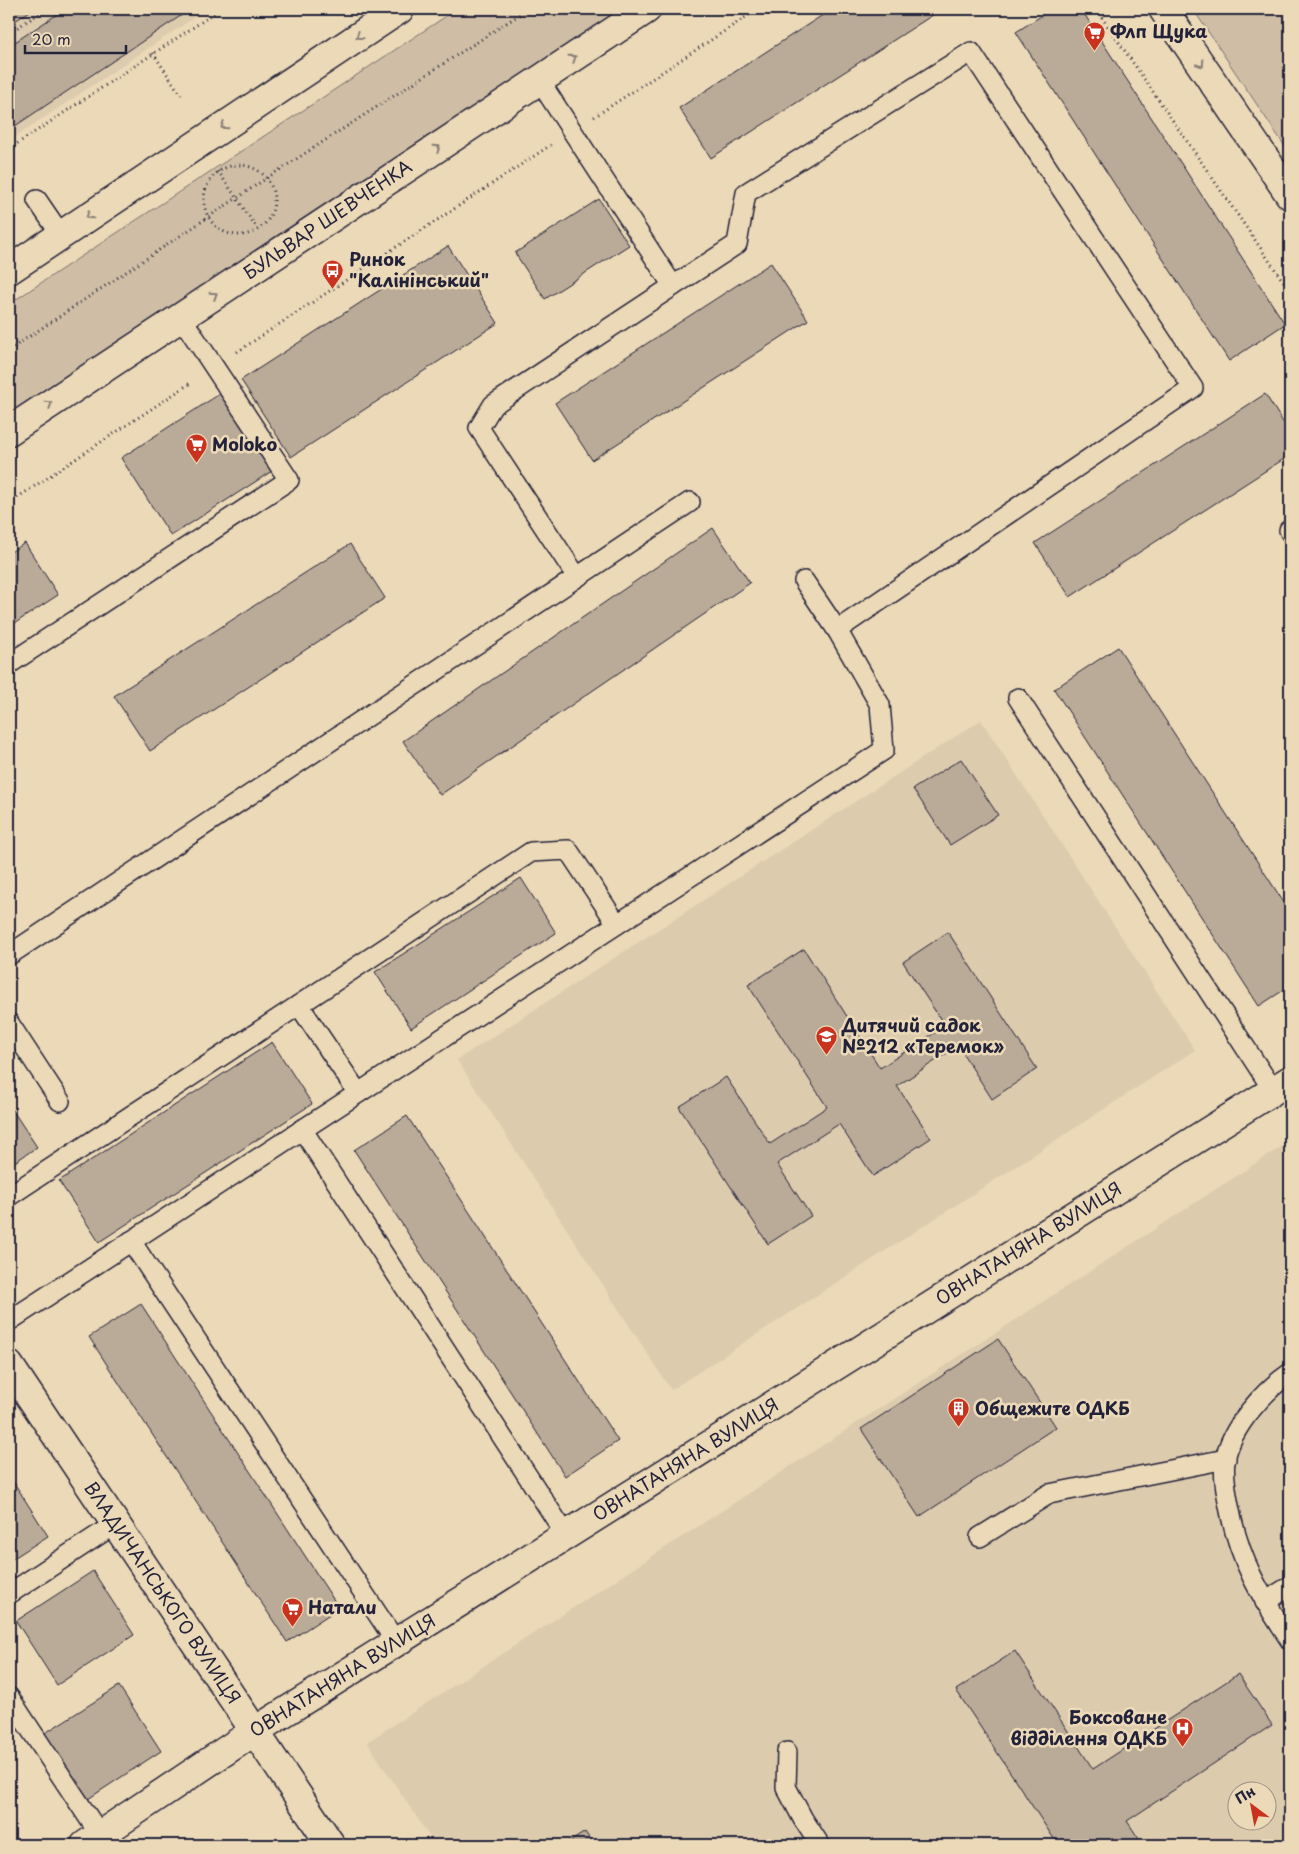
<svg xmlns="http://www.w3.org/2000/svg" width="1299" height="1854" font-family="'Playpen Sans',sans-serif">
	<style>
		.built { fill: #ddcbae; fill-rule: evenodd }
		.green { fill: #cfbea5; stroke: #787070 }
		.building { fill: #baab98; stroke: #22223b }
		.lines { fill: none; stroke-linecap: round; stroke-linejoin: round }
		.service-casing { stroke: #22223b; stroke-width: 22 }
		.minor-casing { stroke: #22223b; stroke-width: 31 }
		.secondary-casing { stroke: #22223b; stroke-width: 31 }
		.path { stroke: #22223b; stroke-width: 3; stroke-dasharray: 1 4; stroke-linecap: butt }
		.service { stroke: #ecd9b7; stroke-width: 19 }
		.minor { stroke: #ecd9b7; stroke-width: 28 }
		.secondary { stroke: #ecd9b7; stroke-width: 28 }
		.oneway { stroke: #877e79 }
		.labels { text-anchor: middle; stroke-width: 5; stroke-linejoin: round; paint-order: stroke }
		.poi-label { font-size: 18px; font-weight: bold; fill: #22223b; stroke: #ecd9b7; text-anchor: start }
		.street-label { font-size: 18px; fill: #22223b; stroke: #ecd9b7 }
	</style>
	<rect width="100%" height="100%" fill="#ecd9b7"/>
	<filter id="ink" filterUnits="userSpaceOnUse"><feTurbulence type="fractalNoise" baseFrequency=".02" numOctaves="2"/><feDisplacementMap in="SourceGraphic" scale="10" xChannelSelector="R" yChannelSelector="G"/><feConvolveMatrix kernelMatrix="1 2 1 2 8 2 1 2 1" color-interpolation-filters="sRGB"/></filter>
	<g filter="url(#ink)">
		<g class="built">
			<polygon points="9,9 207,9 9,141"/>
			<polygon points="981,720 1195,1050 671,1390 457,1060"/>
			<path d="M1290,1141v704h-855l-68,-103zM1236,1792h30v30h-30z"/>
		</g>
		<g class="green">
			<polygon points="457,9 627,9 9,416 9,304"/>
			<polygon points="1193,9 1290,9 1290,154"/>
		</g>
		<g class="building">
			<polygon points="9,9 33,9 9,25"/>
			<polygon points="65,9 191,9 9,130 9,46"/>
			<polygon points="832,9 942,9 711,158 679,108"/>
			<polygon points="1052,9 1081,9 1285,324 1229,361 1016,32"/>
			<polygon points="599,199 629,245 545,299 515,253"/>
			<polygon points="448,246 498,323 291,457 241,380"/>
			<polygon points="771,263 808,320 592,460 555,403"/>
			<polygon points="221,393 272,471 171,536 121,458"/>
			<polygon points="1265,394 1290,433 1290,455 1070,597 1035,543"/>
			<polygon points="713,528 750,583 440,795 403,741"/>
			<polygon points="25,543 58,595 9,627 9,553"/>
			<polygon points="350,544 385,598 150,751 114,696"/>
			<polygon points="1118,647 1290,912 1290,986 1259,1006 1054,689"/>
			<polygon points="961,759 998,815 950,845 913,789"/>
			<polygon points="521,878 556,933 411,1028 375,972"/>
			<polygon points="948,932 1037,1069 992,1099 958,1046 897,1086 931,1138 873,1176 839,1124 777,1164 811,1216 768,1244 679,1107 726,1077 770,1144 827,1107 748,985 804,949 880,1068 945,1026 903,962"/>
			<polygon points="272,1042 312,1104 99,1242 59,1181"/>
			<polygon points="9,1105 37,1147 9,1166"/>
			<polygon points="407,1116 618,1441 565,1476 354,1150"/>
			<polygon points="141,1304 339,1608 287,1642 89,1337"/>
			<polygon points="998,1339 1056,1427 919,1517 861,1429"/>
			<polygon points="9,1475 48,1536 9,1561"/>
			<polygon points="93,1571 134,1635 57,1685 16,1621"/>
			<polygon points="1015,1651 1093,1769 1238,1674 1272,1725 1127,1821 1143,1845 1058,1845 956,1690"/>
			<polygon points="119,1686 161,1751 85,1801 42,1735"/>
			<polygon points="585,1832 594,1845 565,1845"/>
		</g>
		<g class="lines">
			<defs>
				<g id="service">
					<polyline points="539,80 673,286 737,244 746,193 971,52 1193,388 837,630"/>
					<polyline points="37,200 61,235"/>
					<polyline points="1289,530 1290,532"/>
					<polyline points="577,577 479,428 493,405 673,286"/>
					<polyline points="9,664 289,480 181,317"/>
					<polyline points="1018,698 1273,1090"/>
					<polyline points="9,955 690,502"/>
					<polyline points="299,1005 358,1093"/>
					<polyline points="9,1023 60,1101"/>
					<polyline points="302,1129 566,1535"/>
					<polyline points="9,1196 531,852 568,850 617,924"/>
					<polyline points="131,1241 396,1642"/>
					<polyline points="9,1321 884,750 880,705 837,630 804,581"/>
					<path d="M1290,1373c-26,18 -59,54 -65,87 -2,15 1,31 4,46 10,54 31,89 61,134"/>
					<polyline points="980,1537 1049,1494 1226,1459"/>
					<polyline points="9,1594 115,1524"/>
					<polyline points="1265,1602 1290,1586"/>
					<polyline points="9,1697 100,1835"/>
					<polyline points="787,1752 786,1787 803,1819 820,1845"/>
				</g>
				<g id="minor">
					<polyline points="9,1365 331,1845"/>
					<polyline points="85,1845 255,1731 1290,1080"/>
				</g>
				<g id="secondary">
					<polyline points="1163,9 1290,195"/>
					<polyline points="9,270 400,9"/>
					<polyline points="9,431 647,9"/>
				</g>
			</defs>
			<use href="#service" class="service-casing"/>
			<use href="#minor" class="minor-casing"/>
			<use href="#secondary" class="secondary-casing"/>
			<g class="path">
				<polyline points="1096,9 1290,291"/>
				<polyline points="1286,9 1290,15"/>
				<polyline points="9,33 46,9"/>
				<polyline points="153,53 181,95"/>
				<polyline points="594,117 758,9"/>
				<polyline points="9,149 221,9"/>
				<circle cx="239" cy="200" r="35"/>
				<polyline points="218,171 257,228"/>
				<polyline points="9,350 267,178 528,9"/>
				<polyline points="237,352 551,145"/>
				<polyline points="9,503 192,382"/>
			</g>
			<use href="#service" class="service"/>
			<use href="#minor" class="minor"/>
			<use href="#secondary" class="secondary"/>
		</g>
		<defs><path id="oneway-chevron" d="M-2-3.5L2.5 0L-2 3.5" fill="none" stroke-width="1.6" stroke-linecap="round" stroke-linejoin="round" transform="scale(1.25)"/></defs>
		<g class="oneway">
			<use href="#oneway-chevron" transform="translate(359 36) rotate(146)"/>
			<use href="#oneway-chevron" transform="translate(573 58) rotate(-34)"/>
			<use href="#oneway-chevron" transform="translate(1201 64) rotate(56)"/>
			<use href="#oneway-chevron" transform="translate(224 126) rotate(146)"/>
			<use href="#oneway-chevron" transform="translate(437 148) rotate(-34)"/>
			<use href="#oneway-chevron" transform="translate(89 216) rotate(146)"/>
			<use href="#oneway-chevron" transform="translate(214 295) rotate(-33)"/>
			<use href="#oneway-chevron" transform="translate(49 404) rotate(-34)"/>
		</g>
	</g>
	<defs>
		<symbol id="supermarket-pin" viewBox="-11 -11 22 30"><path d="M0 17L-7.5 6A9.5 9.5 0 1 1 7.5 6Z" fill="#c8321e" stroke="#ecd9b7"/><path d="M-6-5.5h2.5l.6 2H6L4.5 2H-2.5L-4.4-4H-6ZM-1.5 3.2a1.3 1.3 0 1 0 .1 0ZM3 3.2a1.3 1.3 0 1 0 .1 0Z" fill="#fff"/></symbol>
		<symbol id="bus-pin" viewBox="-11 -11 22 30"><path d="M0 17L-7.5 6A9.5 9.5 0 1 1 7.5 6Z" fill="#c8321e" stroke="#ecd9b7"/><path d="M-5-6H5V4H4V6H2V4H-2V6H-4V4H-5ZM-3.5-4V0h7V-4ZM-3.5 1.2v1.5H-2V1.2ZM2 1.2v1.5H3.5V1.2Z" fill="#fff"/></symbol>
		<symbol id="school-pin" viewBox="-11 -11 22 30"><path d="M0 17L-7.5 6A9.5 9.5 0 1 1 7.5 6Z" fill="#c8321e" stroke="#ecd9b7"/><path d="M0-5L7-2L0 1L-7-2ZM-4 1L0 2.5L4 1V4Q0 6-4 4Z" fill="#fff"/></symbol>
		<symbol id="building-pin" viewBox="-11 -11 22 30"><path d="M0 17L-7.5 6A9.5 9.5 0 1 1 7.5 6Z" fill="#c8321e" stroke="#ecd9b7"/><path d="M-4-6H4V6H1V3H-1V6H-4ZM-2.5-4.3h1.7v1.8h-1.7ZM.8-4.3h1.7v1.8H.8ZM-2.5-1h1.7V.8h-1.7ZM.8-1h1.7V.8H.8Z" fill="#fff"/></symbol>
		<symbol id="hospital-pin" viewBox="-11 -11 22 30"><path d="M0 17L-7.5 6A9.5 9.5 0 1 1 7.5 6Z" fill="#c8321e" stroke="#ecd9b7"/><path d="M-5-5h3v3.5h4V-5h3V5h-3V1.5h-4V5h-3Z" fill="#fff"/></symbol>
	</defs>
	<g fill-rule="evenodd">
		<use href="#supermarket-pin" x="1082" y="20" width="25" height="34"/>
		<use href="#bus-pin" x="320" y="258" width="25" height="34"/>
		<use href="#supermarket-pin" x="184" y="432" width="25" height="34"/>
		<use href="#school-pin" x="814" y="1024" width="25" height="34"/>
		<use href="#building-pin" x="946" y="1396" width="25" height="34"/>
		<use href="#supermarket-pin" x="280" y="1596" width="25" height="34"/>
		<use href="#hospital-pin" x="1170" y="1716" width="25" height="34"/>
	</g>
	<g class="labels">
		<g class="poi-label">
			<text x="1110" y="38">Флп Щука</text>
			<text x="349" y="266">Ринок<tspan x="349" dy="21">"Калінінський"</tspan></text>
			<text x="212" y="451">Moloko</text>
			<text x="842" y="1032">Дитячий садок<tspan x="842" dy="21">№212 «Теремок»</tspan></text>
			<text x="975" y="1415">Общежите ОДКБ</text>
			<text x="308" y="1614">Натали</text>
			<text x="1167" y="1724" text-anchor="end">Боксоване<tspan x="1167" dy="21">відділення ОДКБ</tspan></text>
		</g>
		<g class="street-label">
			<text transform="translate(328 220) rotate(-34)" y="6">БУЛЬВАР ШЕВЧЕНКА</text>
			<text transform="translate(1029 1244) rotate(-32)" y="6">ОВНАТАНЯНА ВУЛИЦЯ</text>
			<text transform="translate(686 1460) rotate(-32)" y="6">ОВНАТАНЯНА ВУЛИЦЯ</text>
			<text transform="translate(162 1593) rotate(56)" y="6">ВЛАДИЧАНСЬКОГО ВУЛИЦЯ</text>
			<text transform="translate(343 1676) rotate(-32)" y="6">ОВНАТАНЯНА ВУЛИЦЯ</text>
		</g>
	</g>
	<rect width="1299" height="1854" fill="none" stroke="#ecd9b7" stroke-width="30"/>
	<rect x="15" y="15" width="1269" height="1824" fill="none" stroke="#22223b" stroke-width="2" filter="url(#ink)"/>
	<g transform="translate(1252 1806) rotate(328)"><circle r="24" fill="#ecd9b7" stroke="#9b9085"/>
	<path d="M0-4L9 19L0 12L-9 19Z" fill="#c8321e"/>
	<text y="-8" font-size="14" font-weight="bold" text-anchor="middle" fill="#22223b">Пн</text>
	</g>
	<path d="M25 45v8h101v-8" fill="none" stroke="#22223b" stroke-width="2.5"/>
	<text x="32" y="45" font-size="15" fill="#22223b" stroke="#ecd9b7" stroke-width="4" paint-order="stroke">20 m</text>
</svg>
